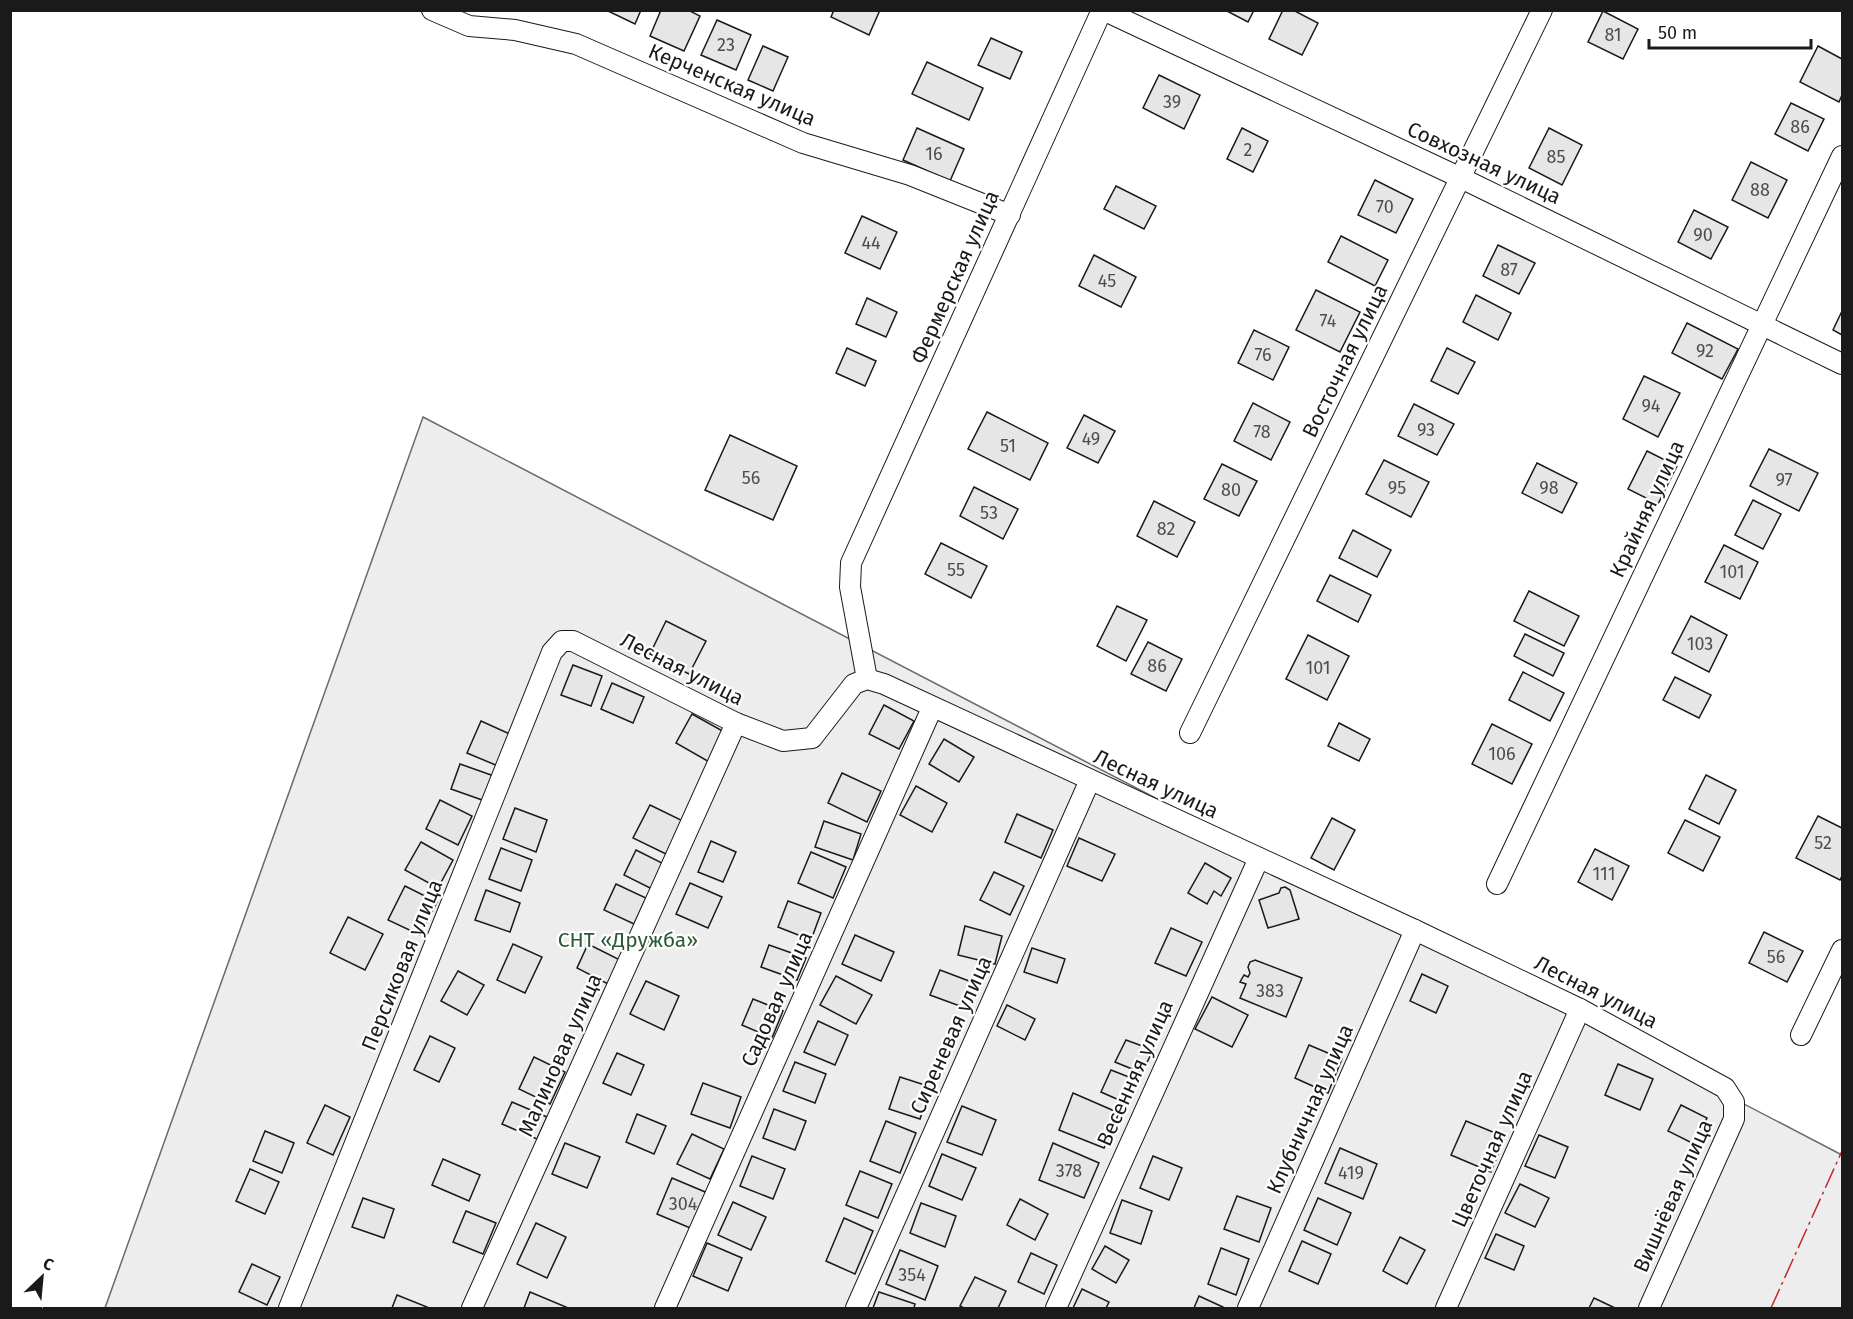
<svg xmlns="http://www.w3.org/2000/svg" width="1853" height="1319" font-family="'Fira Sans',sans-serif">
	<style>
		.built { fill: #ededed; stroke: #6a6a6a; stroke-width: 1.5 }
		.building { fill: #e6e6e6; stroke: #1a1a1a; stroke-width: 1.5 }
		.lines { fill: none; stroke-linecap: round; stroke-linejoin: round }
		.minor-casing { stroke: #1a1a1a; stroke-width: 22 }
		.minor { stroke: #fff; stroke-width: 20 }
		.power { stroke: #c62828; stroke-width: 1.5; stroke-dasharray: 21 4.5 3 4.5; stroke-linecap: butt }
		.labels { text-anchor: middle; stroke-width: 4.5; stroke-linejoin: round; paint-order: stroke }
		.number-label { font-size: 18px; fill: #4d4d4d }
		.street-label { font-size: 21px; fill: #1a1a1a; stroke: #fff }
		.park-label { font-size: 21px; fill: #2b5a34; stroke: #fff }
	</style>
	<rect width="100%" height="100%" fill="#fff"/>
	<polygon class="built" points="423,417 1842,1155 1842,1308 105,1308"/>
	<g class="building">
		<polygon points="606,10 641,10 635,24"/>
		<polygon points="661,10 688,10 700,16 684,51 650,36"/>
		<polygon points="834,10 880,10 869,35 831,17"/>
		<polygon points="1225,10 1254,10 1248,22"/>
		<polygon points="1283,10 1293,10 1318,23 1302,55 1269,39"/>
		<polygon points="1603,11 1638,29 1623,59 1588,42"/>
		<polygon points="717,20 751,35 736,70 701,55"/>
		<polygon points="991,38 1022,52 1010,79 978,65"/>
		<polygon points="763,46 788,57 773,91 748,80"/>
		<polygon points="1818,46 1842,59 1842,95 1839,102 1800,82"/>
		<polygon points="927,62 983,88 969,120 912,94"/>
		<polygon points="1159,75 1200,95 1184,129 1143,108"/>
		<polygon points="1791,103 1824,119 1808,151 1775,134"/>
		<polygon points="917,128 964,149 950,181 903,160"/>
		<polygon points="1242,128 1268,141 1253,172 1227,159"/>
		<polygon points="1549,128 1582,145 1562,185 1529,168"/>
		<polygon points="1751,162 1787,180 1768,218 1732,200"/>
		<polygon points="1375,180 1413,199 1396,233 1358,215"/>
		<polygon points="1116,186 1156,206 1144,229 1104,209"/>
		<polygon points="1694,210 1728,227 1711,259 1678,242"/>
		<polygon points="862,216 897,232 880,269 845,253"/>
		<polygon points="1341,236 1388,260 1375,286 1328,262"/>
		<polygon points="1498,245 1535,263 1519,294 1483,276"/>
		<polygon points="1094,255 1136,277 1121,307 1079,286"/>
		<polygon points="1316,290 1360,312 1340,352 1296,330"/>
		<polygon points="1476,295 1511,313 1498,340 1463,322"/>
		<polygon points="867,298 897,312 886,337 856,324"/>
		<polygon points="1842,311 1842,335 1833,330"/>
		<polygon points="1687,323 1738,349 1722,379 1672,353"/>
		<polygon points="1254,330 1289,347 1273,380 1238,363"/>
		<polygon points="847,348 876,361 865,386 836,373"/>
		<polygon points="1447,348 1475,362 1458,394 1431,381"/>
		<polygon points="1644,376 1680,393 1658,437 1623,419"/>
		<polygon points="1253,403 1290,422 1271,460 1234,441"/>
		<polygon points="1414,404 1454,424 1437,455 1398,436"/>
		<polygon points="987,412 1048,443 1030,480 968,449"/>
		<polygon points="1084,415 1115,431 1098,463 1067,448"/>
		<polygon points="730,435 797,466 773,520 705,490"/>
		<polygon points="1769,449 1818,473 1799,511 1750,486"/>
		<polygon points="1647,451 1677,466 1658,504 1628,489"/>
		<polygon points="1384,460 1429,482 1411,517 1366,494"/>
		<polygon points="1537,463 1577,483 1562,513 1522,493"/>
		<polygon points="1222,464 1257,481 1239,516 1204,499"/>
		<polygon points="974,487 1018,509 1003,539 960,516"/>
		<polygon points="1753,500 1781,514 1763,549 1735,535"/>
		<polygon points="1154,501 1195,522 1177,557 1137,536"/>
		<polygon points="1353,530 1391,550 1377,577 1339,558"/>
		<polygon points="941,543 987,566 971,598 925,574"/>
		<polygon points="1724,545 1758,562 1740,599 1705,582"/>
		<polygon points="1330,575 1371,595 1358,622 1317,601"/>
		<polygon points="1529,591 1579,616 1564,646 1514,621"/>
		<polygon points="1117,606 1147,620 1126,661 1097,646"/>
		<polygon points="1691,616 1727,635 1709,672 1672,653"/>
		<polygon points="666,621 706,641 689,674 650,654"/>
		<polygon points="1525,634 1564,653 1553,676 1514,656"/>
		<polygon points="1308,635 1349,656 1327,700 1286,679"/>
		<polygon points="1148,642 1182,659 1166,691 1131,674"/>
		<polygon points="573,665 602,676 591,706 561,695"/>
		<polygon points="1523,672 1564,693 1550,721 1509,700"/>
		<polygon points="1675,677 1711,695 1699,718 1663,700"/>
		<polygon points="612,683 644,697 633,723 601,709"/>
		<polygon points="884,705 914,721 899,749 869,734"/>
		<polygon points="692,714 728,734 711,763 676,743"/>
		<polygon points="481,721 512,735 498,766 467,753"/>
		<polygon points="1339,723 1370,739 1359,761 1328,746"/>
		<polygon points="1492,724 1532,744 1512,784 1472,764"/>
		<polygon points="944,739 974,757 959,782 929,764"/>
		<polygon points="460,764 494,776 485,801 451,789"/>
		<polygon points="842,773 881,791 867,822 828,803"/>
		<polygon points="1706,775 1736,790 1719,824 1689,809"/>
		<polygon points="916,786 947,803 932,832 900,815"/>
		<polygon points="440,800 472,816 458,845 426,829"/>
		<polygon points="650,805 683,821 666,854 633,838"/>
		<polygon points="515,808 547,820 536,852 503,839"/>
		<polygon points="1017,814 1053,830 1041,858 1005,842"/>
		<polygon points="1818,816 1842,828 1842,876 1840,880 1796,858"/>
		<polygon points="1332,818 1355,830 1334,870 1311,858"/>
		<polygon points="1685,820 1720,837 1703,871 1668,853"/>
		<polygon points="824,821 861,834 853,860 815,847"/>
		<polygon points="1079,838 1115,854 1102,881 1067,866"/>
		<polygon points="711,841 736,852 723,882 698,872"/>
		<polygon points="421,842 453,860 438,888 405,870"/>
		<polygon points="501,848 532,860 521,891 489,879"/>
		<polygon points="1595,849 1629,866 1612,900 1578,882"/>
		<polygon points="636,850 664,864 652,889 624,875"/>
		<polygon points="811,852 846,867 833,898 798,883"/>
		<polygon points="1205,863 1231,878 1221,896 1214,891 1207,904 1188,893"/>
		<polygon points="994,872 1024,886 1010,915 980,900"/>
		<polygon points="690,883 722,897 708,928 676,914"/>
		<polygon points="616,884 646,898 634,924 604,910"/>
		<polygon points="405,886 437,902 420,935 388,920"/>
		<polygon points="1285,887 1290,890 1299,919 1268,928 1259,900 1279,893 1281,888"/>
		<polygon points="486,890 520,903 510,932 475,920"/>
		<polygon points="788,901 821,913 811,940 778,927"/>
		<polygon points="348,917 383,934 365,970 330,953"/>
		<polygon points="965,926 1002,936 995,964 958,955"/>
		<polygon points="1171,928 1202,942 1186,976 1155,963"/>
		<polygon points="1764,932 1803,951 1787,982 1749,963"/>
		<polygon points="855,935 894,952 881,981 842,964"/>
		<polygon points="513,944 542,957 525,993 497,980"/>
		<polygon points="588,944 622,961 610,985 577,968"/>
		<polygon points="769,945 806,958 797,980 761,967"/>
		<polygon points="1032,948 1065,959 1057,983 1024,972"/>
		<polygon points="1255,960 1302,978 1286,1017 1240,998 1246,984 1240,982 1244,975 1248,977 1250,973 1248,967 1250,962"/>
		<polygon points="940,970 977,984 968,1009 930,995"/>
		<polygon points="458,971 484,985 467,1015 441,1001"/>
		<polygon points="1422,974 1448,986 1436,1013 1410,1001"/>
		<polygon points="836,976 872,995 856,1024 820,1005"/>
		<polygon points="646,981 679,996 664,1030 630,1014"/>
		<polygon points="1212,997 1248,1015 1232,1047 1195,1029"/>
		<polygon points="753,999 783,1011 772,1038 742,1025"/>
		<polygon points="1007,1005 1035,1019 1025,1040 997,1026"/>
		<polygon points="818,1021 848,1035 835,1065 804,1052"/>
		<polygon points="430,1036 455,1048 439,1082 414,1070"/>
		<polygon points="1126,1040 1153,1050 1142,1073 1115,1062"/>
		<polygon points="1309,1045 1342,1059 1328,1093 1295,1078"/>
		<polygon points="617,1053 644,1065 631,1095 603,1083"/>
		<polygon points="534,1057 565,1072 550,1104 519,1089"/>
		<polygon points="795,1062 826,1074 815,1103 783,1091"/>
		<polygon points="1618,1064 1653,1079 1640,1110 1605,1095"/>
		<polygon points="1111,1070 1139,1081 1128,1104 1101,1092"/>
		<polygon points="900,1077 931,1087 920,1119 889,1109"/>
		<polygon points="703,1083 741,1097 730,1128 691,1114"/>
		<polygon points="1073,1093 1119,1113 1104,1148 1059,1130"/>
		<polygon points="512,1102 547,1117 537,1139 502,1124"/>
		<polygon points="325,1105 350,1117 333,1155 307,1143"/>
		<polygon points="1681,1105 1707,1118 1694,1144 1668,1131"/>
		<polygon points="962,1106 996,1120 982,1155 947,1142"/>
		<polygon points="774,1109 806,1121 795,1150 763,1138"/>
		<polygon points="637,1114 666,1126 654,1154 626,1142"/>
		<polygon points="886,1121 916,1133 900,1173 870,1161"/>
		<polygon points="1466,1121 1505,1137 1491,1172 1451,1155"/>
		<polygon points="265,1131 294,1143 282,1173 253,1161"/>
		<polygon points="692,1134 724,1149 710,1179 677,1164"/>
		<polygon points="1539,1135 1568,1147 1555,1178 1525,1166"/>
		<polygon points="565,1143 600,1157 587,1188 552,1174"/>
		<polygon points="1053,1143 1099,1163 1084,1198 1039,1180"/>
		<polygon points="1340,1148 1377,1164 1363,1199 1325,1183"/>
		<polygon points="942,1154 976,1168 962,1200 929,1186"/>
		<polygon points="752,1156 785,1169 773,1199 740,1186"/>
		<polygon points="1153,1156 1182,1168 1169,1200 1140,1188"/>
		<polygon points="443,1159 480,1175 469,1201 432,1185"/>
		<polygon points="250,1169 279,1182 265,1214 236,1201"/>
		<polygon points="860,1171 892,1184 878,1218 846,1205"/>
		<polygon points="672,1178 710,1194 695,1230 657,1214"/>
		<polygon points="1520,1184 1549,1198 1535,1227 1505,1213"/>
		<polygon points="1237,1196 1271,1208 1259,1242 1224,1229"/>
		<polygon points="363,1198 394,1209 384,1238 352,1227"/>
		<polygon points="1318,1198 1351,1213 1337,1245 1304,1230"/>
		<polygon points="1020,1199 1048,1214 1035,1240 1007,1225"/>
		<polygon points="1122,1200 1152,1211 1141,1244 1110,1233"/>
		<polygon points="733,1202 766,1217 751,1250 718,1235"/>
		<polygon points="921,1203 956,1216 945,1247 910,1233"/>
		<polygon points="466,1211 496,1223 483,1254 453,1242"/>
		<polygon points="844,1218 873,1231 855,1274 826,1261"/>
		<polygon points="536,1223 566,1237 547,1278 517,1264"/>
		<polygon points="1496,1234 1524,1246 1514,1270 1485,1258"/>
		<polygon points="1400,1237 1425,1250 1407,1284 1383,1271"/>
		<polygon points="1302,1241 1331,1254 1318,1284 1289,1271"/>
		<polygon points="707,1243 742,1258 728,1291 693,1276"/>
		<polygon points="1105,1246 1129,1260 1116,1283 1092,1269"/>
		<polygon points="1221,1248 1249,1259 1236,1295 1208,1284"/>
		<polygon points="900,1250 938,1266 925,1300 886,1284"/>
		<polygon points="1031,1253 1057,1265 1044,1294 1018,1282"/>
		<polygon points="252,1264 280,1277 267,1305 239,1292"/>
		<polygon points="975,1277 1006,1291 998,1308 964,1308 960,1306"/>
		<polygon points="1082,1289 1109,1302 1106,1308 1073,1308"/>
		<polygon points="530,1292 566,1307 565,1308 524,1308"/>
		<polygon points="879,1292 915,1304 914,1308 873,1308"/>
		<polygon points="397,1295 427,1307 426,1308 392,1308"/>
		<polygon points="1199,1296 1225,1308 1194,1308"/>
		<polygon points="1594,1298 1615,1308 1589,1308"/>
	</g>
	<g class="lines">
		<defs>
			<g id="minor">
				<polyline points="432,10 469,26 515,30 576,44 803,143 910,175 1010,215"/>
				<polyline points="1103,10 1461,178 1842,364"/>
				<polyline points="867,679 850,587 851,563 1102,10"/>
				<polyline points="1190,733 1542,10"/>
				<polyline points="1497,884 1842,156"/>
				<polyline points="1801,1035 1842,950"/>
				<polyline points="289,1308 552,652 562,641 573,641 736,723 783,741 812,738 854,684 867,679 884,684 1415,930 1580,1009 1725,1088 1734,1102 1734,1119 1649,1308"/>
				<polyline points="472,1308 736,723"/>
				<polyline points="665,1308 932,708"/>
				<polyline points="856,1308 1090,780"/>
				<polyline points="1056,1308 1259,858"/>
				<polyline points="1248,1308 1415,930"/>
				<polyline points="1446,1308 1580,1009"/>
			</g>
		</defs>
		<use href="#minor" class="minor-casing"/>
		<use href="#minor" class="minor"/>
		<polyline class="power" points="1771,1308 1842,1151"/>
	</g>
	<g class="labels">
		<g class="number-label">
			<text x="1613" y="41">81</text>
			<text x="726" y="51">23</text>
			<text x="1172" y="108">39</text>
			<text x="1800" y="133">86</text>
			<text x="1248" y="156">2</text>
			<text x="934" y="160">16</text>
			<text x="1556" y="163">85</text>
			<text x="1760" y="196">88</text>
			<text x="1385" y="213">70</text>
			<text x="1703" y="241">90</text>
			<text x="871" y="249">44</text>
			<text x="1509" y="276">87</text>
			<text x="1107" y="287">45</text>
			<text x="1328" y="327">74</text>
			<text x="1705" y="357">92</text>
			<text x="1263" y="361">76</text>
			<text x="1651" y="412">94</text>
			<text x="1426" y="436">93</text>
			<text x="1262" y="438">78</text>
			<text x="1091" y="445">49</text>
			<text x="1008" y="452">51</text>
			<text x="751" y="484">56</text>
			<text x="1784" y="486">97</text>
			<text x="1397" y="494">95</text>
			<text x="1549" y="494">98</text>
			<text x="1231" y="496">80</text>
			<text x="989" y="519">53</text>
			<text x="1166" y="535">82</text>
			<text x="956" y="576">55</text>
			<text x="1732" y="578">101</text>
			<text x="1700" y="650">103</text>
			<text x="1157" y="672">86</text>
			<text x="1318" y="674">101</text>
			<text x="1502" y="760">106</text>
			<text x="1823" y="849">52</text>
			<text x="1604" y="880">111</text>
			<text x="1776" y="963">56</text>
			<text x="1270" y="997">383</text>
			<text x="1069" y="1177">378</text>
			<text x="1351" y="1179">419</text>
			<text x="683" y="1210">304</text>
			<text x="912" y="1281">354</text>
		</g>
		<g class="street-label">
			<text transform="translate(732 85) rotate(23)" y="7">Керченская улица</text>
			<text transform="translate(1484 163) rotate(25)" y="7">Совхозная улица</text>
			<text transform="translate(955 277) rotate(-66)" y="7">Фермерская улица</text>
			<text transform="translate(1345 361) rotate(-64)" y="7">Восточная улица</text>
			<text transform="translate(1647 509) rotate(-65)" y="7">Крайняя улица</text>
			<text transform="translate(682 669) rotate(27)" y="7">Лесная улица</text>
			<text transform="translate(1156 784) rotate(25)" y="7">Лесная улица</text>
			<text transform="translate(402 965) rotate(-68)" y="7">Персиковая улица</text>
			<text transform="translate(1596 992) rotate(27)" y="7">Лесная улица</text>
			<text transform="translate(777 999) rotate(-66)" y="7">Садовая улица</text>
			<text transform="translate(951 1035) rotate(-66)" y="7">Сиреневая улица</text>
			<text transform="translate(560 1055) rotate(-66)" y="7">Малиновая улица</text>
			<text transform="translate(1135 1073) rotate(-66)" y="7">Весенняя улица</text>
			<text transform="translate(1310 1109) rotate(-66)" y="7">Клубничная улица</text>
			<text transform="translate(1492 1149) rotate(-66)" y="7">Цветочная улица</text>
			<text transform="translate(1673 1196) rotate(-66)" y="7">Вишнёвая улица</text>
		</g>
		<g class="park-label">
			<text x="628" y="947">СНТ «Дружба»</text>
		</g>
	</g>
	<rect width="1853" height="1319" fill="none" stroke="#1a1a1a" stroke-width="24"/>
	<g transform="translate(42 1277) rotate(26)" stroke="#ffffff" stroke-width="4.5" paint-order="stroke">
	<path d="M0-4.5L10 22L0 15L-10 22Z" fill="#1a1a1a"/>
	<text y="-9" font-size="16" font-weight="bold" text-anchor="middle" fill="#1a1a1a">С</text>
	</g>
	<path d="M1649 39v9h162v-9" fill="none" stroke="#1a1a1a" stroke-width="3"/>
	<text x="1658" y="39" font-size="18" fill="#1a1a1a" stroke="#ffffff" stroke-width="4.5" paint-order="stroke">50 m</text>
</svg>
